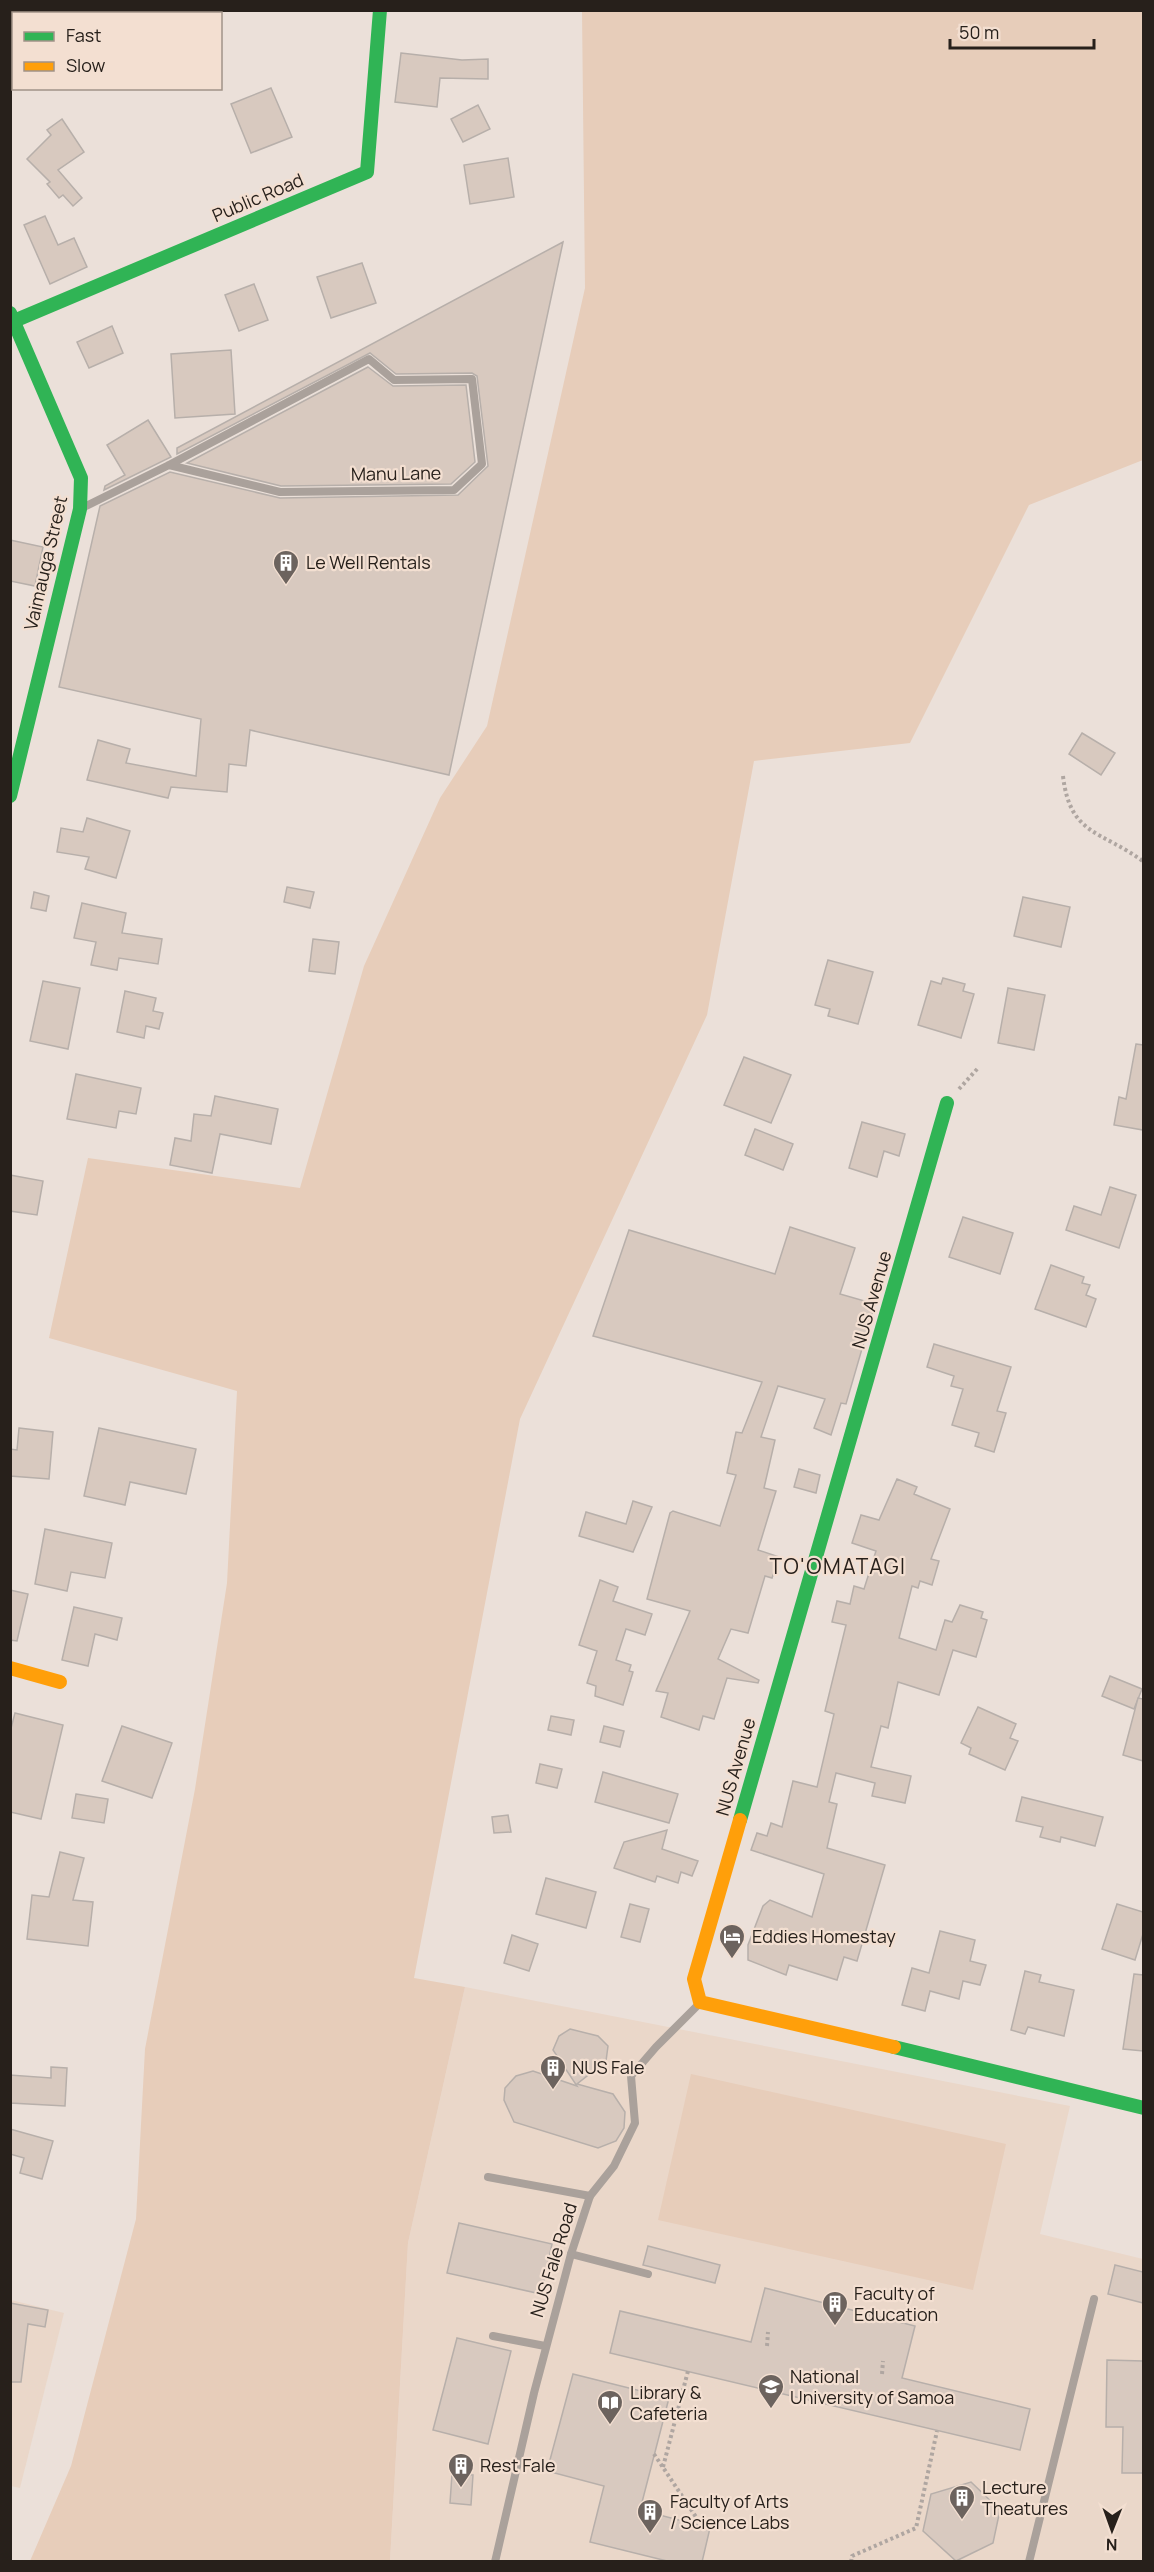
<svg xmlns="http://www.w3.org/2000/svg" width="1154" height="2572" font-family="Manrope,sans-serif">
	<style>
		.built { fill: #ead7c9 }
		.green { fill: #e7cdba }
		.building { fill: #d8c9bf; stroke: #b7afaa; stroke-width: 1.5 }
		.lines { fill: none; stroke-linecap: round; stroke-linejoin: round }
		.path { stroke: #afa6a1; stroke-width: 4; stroke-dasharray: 3 3; stroke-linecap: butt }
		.lane { stroke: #aaa19b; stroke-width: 8 }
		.fast { stroke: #30b455; stroke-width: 14 }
		.slow { stroke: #ff9f0a; stroke-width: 14 }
		.labels { text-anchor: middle; stroke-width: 4.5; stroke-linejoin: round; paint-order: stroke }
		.street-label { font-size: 18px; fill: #27201b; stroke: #f3dfd1 }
		.poi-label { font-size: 18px; fill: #27201b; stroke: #f3dfd1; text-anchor: start }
		.quarter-label { font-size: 21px; letter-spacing: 1.5px; fill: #27201b; stroke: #f3dfd1 }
	</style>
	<rect width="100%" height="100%" fill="#ebe0d9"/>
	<g class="built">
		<polygon points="465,1987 1070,2106 1040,2234 1143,2259 1143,2561 390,2562 408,2243"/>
		<polygon points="11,2300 64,2313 20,2488 11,2486"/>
	</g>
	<g class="green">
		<polygon points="582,11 1143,11 1143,460 1029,505 910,743 754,761 707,1015 520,1419 414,1978 465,1987 408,2243 390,2561 30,2561 71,2466 136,2219 145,2049 195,1789 227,1583 237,1391 49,1338 88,1158 300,1188 364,966 440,798 487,726 585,288"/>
		<polygon points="691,2074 1006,2144 973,2290 658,2220"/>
	</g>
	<g class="building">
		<polygon points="401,53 462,60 488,59 488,79 440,78 437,107 395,102"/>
		<polygon points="271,88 292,137 251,153 231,104"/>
		<polygon points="478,105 490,129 463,142 451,119"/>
		<polygon points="62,119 84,152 58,170 82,198 73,206 63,195 59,198 47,184 50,182 27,159 51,135 47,130"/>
		<polygon points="508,158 514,197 470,204 464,165"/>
		<polygon points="45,216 58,245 74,238 87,267 50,284 24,225"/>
		<polygon points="563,242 449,775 250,730 246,766 229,764 227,792 171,787 168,798 87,780 98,740 130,749 126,763 196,776 201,719 59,687 100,506 170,472 280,498 458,495 488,466 477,376 472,373 396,374 370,353 177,454 177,448"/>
		<polygon points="362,263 376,303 331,318 317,277"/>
		<polygon points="254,284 268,320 239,331 225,295"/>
		<polygon points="112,326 123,353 89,368 77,342"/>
		<polygon points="231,350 235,414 175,418 171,354"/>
		<polygon points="368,367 393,386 466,385 475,462 451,484 281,486 187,463"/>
		<polygon points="148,420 171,457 104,490 105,486 125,475 107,445"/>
		<polygon points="10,540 43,547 35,586 10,581"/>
		<polygon points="1082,733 1115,753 1101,775 1069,754"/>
		<polygon points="87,818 130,831 116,878 85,869 89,857 57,852 61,828 83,832"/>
		<polygon points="287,887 314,892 310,908 284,902"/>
		<polygon points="34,892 49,896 46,911 31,908"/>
		<polygon points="1023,897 1070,907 1061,947 1014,936"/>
		<polygon points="82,903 126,913 122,933 162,939 158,964 119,958 117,970 91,965 96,942 74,938"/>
		<polygon points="313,939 339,942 335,974 309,971"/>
		<polygon points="828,960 873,972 858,1024 828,1016 830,1009 815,1005"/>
		<polygon points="943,978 965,984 963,991 974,994 961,1038 918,1025 931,981 941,984"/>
		<polygon points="43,981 80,988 68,1049 30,1041"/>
		<polygon points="1008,988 1045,995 1034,1050 998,1043"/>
		<polygon points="125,991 156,998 153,1011 163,1013 159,1029 146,1026 144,1038 117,1032"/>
		<polygon points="1136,1044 1143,1045 1143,1130 1114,1125 1119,1097 1126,1099"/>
		<polygon points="744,1057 791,1075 771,1123 724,1105"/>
		<polygon points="76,1074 141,1088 136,1114 119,1111 116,1128 67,1119"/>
		<polygon points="215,1096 278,1109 271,1144 220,1134 212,1173 170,1165 175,1138 191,1141 194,1114 211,1116"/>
		<polygon points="862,1122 905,1134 899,1156 884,1151 877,1177 849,1168"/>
		<polygon points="755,1129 793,1144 783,1170 745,1155"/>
		<polygon points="10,1175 43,1181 37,1215 10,1211"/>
		<polygon points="1110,1187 1136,1195 1119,1248 1066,1230 1074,1206 1101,1215"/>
		<polygon points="963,1217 1013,1233 1000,1274 949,1257"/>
		<polygon points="790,1227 855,1248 840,1294 875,1304 846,1404 841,1403 831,1435 814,1428 825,1399 778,1386 761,1437 775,1440 764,1488 776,1491 758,1550 779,1557 772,1578 765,1576 748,1633 731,1629 718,1659 759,1680 758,1683 727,1678 714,1719 703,1716 699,1730 661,1717 668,1693 656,1691 690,1611 647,1599 670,1513 673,1511 720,1526 736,1475 727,1473 736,1432 742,1433 762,1382 593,1336 629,1230 775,1274"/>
		<polygon points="1051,1265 1084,1277 1082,1283 1090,1285 1086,1295 1096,1299 1086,1327 1035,1309"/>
		<polygon points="934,1344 1011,1367 997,1411 1006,1413 994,1452 975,1446 979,1433 952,1425 963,1389 951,1386 954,1376 927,1367"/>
		<polygon points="19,1428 53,1432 49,1479 10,1476 10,1449 17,1450"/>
		<polygon points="99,1428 196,1449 186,1494 130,1482 125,1505 84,1496"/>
		<polygon points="799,1469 820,1475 816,1493 794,1487"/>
		<polygon points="897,1479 917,1487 914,1494 950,1509 931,1559 939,1561 932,1585 920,1581 918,1588 912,1586 899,1638 936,1650 945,1620 952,1622 960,1605 983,1612 981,1618 987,1620 976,1657 953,1650 939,1695 898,1682 888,1728 881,1726 871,1767 911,1776 905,1803 872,1796 875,1783 836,1773 829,1802 837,1804 827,1848 885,1865 857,1961 844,1957 837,1980 789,1965 786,1975 748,1960 748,1945 763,1906 770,1900 812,1917 824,1874 751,1850 757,1833 767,1836 771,1823 782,1827 793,1781 817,1787 834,1714 825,1711 846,1625 832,1622 837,1601 850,1604 854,1586 864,1589 876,1551 852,1543 861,1515 879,1520"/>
		<polygon points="633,1501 652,1507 633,1552 579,1536 586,1512 626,1524"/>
		<polygon points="45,1529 112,1543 105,1578 71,1572 67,1591 35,1584"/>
		<polygon points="600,1580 618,1587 613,1601 652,1614 645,1635 626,1629 616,1660 631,1665 629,1671 633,1672 623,1705 595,1696 596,1686 587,1683 597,1651 579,1645"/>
		<polygon points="10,1590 28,1594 17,1641 10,1640"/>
		<polygon points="74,1607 122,1618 117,1640 95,1634 88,1666 62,1660"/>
		<polygon points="1110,1676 1142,1689 1134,1709 1102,1696"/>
		<polygon points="1138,1698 1143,1699 1143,1761 1123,1755"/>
		<polygon points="978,1707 1016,1724 1010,1738 1018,1741 1005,1770 969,1754 971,1748 961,1743"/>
		<polygon points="15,1713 63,1725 41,1819 10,1812 10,1732"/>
		<polygon points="551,1716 574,1720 571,1735 548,1730"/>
		<polygon points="122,1726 172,1743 152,1798 102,1781"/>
		<polygon points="604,1726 624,1731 620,1747 600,1742"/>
		<polygon points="540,1764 562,1769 557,1788 536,1783"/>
		<polygon points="603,1772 678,1794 669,1823 595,1802"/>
		<polygon points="76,1794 108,1799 104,1823 72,1818"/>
		<polygon points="1022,1797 1103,1817 1095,1846 1061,1837 1060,1842 1040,1837 1043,1827 1016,1821"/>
		<polygon points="508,1815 511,1832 494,1833 492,1817"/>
		<polygon points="667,1830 662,1849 698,1861 692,1876 681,1872 678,1883 657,1876 655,1882 614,1868 624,1842"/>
		<polygon points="60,1852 84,1858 73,1900 93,1902 88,1946 27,1939 32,1895 49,1897"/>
		<polygon points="546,1878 596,1892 586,1928 536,1914"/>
		<polygon points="630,1904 649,1909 640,1942 621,1937"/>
		<polygon points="1117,1904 1143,1912 1143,1934 1135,1960 1102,1949"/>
		<polygon points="940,1931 975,1940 970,1961 986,1965 980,1985 963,1981 959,1999 930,1991 925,2011 902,2005 912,1968 929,1973"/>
		<polygon points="512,1935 538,1944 529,1971 504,1963"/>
		<polygon points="1025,1971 1041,1975 1039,1982 1074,1990 1064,2036 1028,2027 1025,2034 1011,2030"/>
		<polygon points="1134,1974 1143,1975 1143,2051 1123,2049"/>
		<polygon points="570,2029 598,2036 608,2046 606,2061 577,2084 613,2094 625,2112 624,2128 616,2141 598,2148 514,2122 504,2100 505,2088 516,2076 533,2071 577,2086 553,2050 559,2036"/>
		<polygon points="51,2067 67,2068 65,2106 10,2103 10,2075 51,2078"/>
		<polygon points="10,2129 53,2141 42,2179 20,2173 24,2158 10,2154"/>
		<polygon points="459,2223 552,2244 541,2294 447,2273"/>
		<polygon points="648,2246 720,2265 715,2283 643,2265"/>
		<polygon points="1115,2265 1143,2272 1143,2303 1108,2294"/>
		<polygon points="765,2288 915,2326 902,2378 1030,2409 1020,2450 610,2353 620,2311 751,2342"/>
		<polygon points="10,2303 48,2310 45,2327 28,2324 21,2382 10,2382"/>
		<polygon points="457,2338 511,2351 488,2444 433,2430"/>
		<polygon points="1107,2360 1143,2361 1143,2473 1122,2473 1123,2427 1106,2427"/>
		<polygon points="573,2374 669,2398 640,2510 710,2528 702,2562 671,2562 590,2542 604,2486 547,2471"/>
		<polygon points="452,2474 473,2475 471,2505 450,2503"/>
		<polygon points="971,2482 1000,2510 993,2543 956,2561 923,2531 931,2494"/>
	</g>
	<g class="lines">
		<g class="path">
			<path d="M1063,776c7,60 38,54 81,86"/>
			<polyline points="959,1089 979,1067"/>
			<polyline points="767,2346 768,2332"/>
			<polyline points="882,2374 883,2361"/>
			<polyline points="654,2454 702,2526"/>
			<polyline points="663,2467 688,2371"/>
			<polyline points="851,2562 852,2556 916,2528 937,2431"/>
		</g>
		<g class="lane">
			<polyline points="84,507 169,465 369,359 394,380 472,379 482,464 454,490 280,492 169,465"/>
			<polyline points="488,2177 590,2196"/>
			<polyline points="571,2254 648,2274"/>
			<polyline points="493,2336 545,2346"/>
			<polyline points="495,2562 534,2393 571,2254 590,2196 614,2166 635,2123 631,2076 656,2047 700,2003"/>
			<polyline points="1029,2562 1094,2299"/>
		</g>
		<g class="fast">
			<polyline points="10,313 81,478 80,509 10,796"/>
			<polyline points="14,321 367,172 380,10"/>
			<polyline points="740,1820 947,1103"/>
			<polyline points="894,2047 1144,2108"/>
		</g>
		<g class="slow">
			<polyline points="10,1668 60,1682"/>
			<polyline points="740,1820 694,1979 700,2002 894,2047"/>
		</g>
	</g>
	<defs>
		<symbol id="building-pin" viewBox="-11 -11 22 30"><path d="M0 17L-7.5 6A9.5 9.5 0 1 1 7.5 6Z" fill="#6c635e" stroke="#f3dfd1"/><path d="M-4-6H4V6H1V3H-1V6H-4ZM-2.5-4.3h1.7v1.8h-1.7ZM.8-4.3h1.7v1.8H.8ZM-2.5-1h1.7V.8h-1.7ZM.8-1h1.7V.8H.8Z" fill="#fff"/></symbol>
		<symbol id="hotel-pin" viewBox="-11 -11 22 30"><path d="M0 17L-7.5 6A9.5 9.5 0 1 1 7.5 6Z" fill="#6c635e" stroke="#f3dfd1"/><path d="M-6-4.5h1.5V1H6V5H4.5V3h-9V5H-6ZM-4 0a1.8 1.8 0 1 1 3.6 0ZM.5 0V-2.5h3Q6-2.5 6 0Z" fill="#fff"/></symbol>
		<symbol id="university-pin" viewBox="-11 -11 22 30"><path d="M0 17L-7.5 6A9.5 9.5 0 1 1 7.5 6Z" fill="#6c635e" stroke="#f3dfd1"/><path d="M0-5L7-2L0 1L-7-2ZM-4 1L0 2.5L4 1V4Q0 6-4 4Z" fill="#fff"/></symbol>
		<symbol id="library-pin" viewBox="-11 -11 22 30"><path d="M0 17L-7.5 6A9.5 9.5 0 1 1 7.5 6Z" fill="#6c635e" stroke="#f3dfd1"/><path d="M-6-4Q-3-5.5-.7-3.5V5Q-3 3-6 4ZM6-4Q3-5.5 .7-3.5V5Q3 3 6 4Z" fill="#fff"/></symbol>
	</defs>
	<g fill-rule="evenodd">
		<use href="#building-pin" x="271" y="548" width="30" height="40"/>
		<use href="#hotel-pin" x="717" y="1922" width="30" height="40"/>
		<use href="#building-pin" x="538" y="2053" width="30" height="40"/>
		<use href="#building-pin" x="820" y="2289" width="30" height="40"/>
		<use href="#university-pin" x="756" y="2372" width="30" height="40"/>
		<use href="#library-pin" x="595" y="2388" width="30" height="40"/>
		<use href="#building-pin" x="446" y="2451" width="30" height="40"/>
		<use href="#building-pin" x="947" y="2483" width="30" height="40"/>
		<use href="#building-pin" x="635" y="2497" width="30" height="40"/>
	</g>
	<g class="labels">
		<g class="street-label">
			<text transform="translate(258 198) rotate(-23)" y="6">Public Road</text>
			<text transform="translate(396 474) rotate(-1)" y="6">Manu Lane</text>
			<text transform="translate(46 563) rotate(-77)" y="6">Vaimauga Street</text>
			<text transform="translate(872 1300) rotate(-74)" y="6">NUS Avenue</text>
			<text transform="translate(736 1767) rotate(-74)" y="6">NUS Avenue</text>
			<text transform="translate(554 2260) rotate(-73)" y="6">NUS Fale Road</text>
		</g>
		<g class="poi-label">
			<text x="306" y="569">Le Well Rentals</text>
			<text x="752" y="1943">Eddies Homestay</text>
			<text x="572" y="2074">NUS Fale</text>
			<text x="854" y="2300">Faculty of<tspan x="854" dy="21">Education</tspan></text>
			<text x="790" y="2383">National<tspan x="790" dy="21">University of Samoa</tspan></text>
			<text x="630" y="2399">Library &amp;<tspan x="630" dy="21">Cafeteria</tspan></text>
			<text x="480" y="2472">Rest Fale</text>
			<text x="982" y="2494">Lecture<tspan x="982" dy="21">Theatures</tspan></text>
			<text x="670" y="2508">Faculty of Arts<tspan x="670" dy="21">/ Science Labs</tspan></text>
		</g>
		<g class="quarter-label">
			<text x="838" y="1574">TO'OMATAGI</text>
		</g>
	</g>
	<rect width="1154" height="2572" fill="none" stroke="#27201b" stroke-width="24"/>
	<rect x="12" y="12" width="210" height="78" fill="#f3dfd1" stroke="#a19388" stroke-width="1.5"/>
	<rect x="24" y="32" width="30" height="9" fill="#30b455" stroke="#a19388" stroke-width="1.5"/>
	<text x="66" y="42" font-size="18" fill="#27201b">Fast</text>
	<rect x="24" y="62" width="30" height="9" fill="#ff9f0a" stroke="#a19388" stroke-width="1.5"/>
	<text x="66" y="72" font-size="18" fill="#27201b">Slow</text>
	<g transform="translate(1112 2530) rotate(181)" stroke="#f3dfd1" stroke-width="4.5" paint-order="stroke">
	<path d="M0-4.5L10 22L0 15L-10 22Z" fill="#27201b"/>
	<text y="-9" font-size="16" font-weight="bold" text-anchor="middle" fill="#27201b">N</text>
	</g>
	<path d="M950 39v9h144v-9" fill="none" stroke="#27201b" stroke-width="3"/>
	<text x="959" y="39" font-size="18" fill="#27201b" stroke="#f3dfd1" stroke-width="4.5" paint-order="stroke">50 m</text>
</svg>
